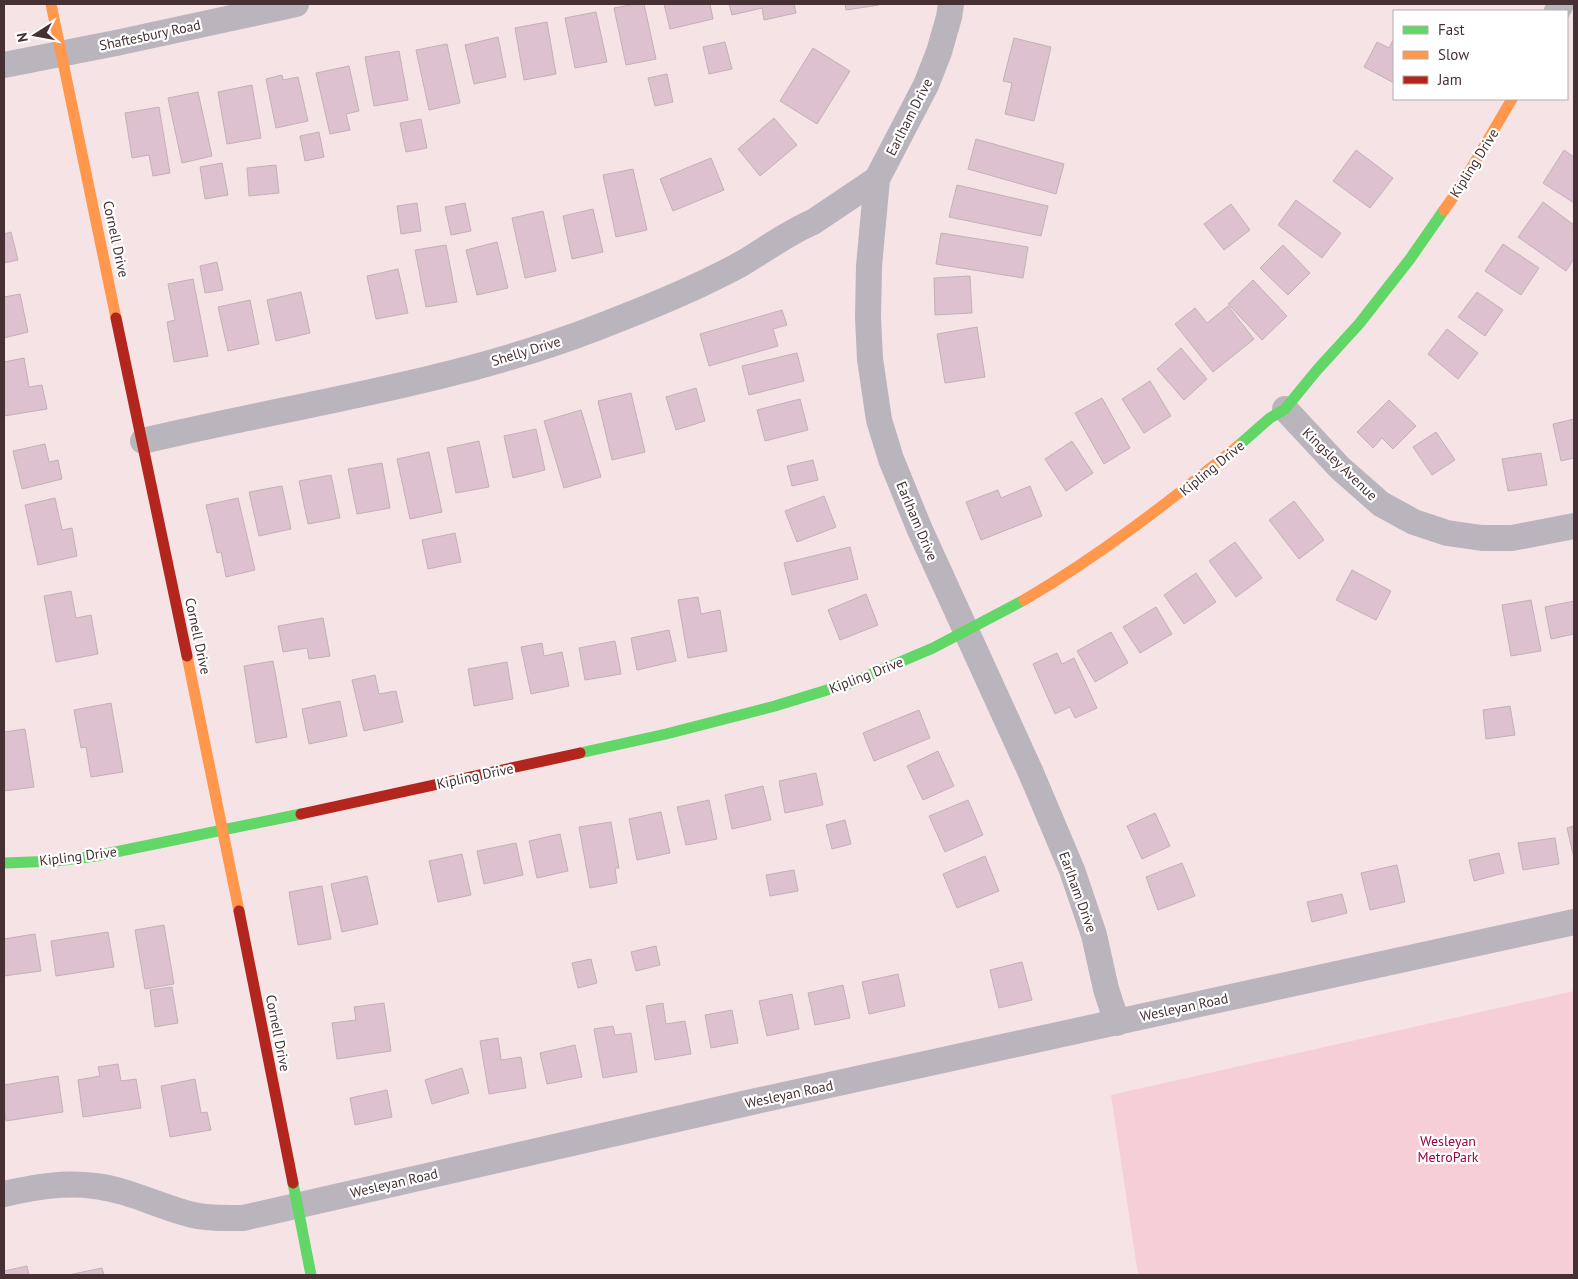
<svg xmlns="http://www.w3.org/2000/svg" width="1578" height="1279" viewBox="0 0 1578 1279" font-family="'PT Sans',sans-serif">
<style>
.green{fill:#f6cfd6}
.building{fill:#ddc1ce;stroke:#c2b1b7}
.lines{fill:none;stroke-linecap:round;stroke-linejoin:round}
.street{stroke:#bab4bc;stroke-width:26}
.fast{stroke:#63d668;stroke-width:11}
.slow{stroke:#ff974d;stroke-width:11}
.jam{stroke:#b3261e;stroke-width:11}
.labels{text-anchor:middle;stroke-width:4.5;stroke-linejoin:round;paint-order:stroke}
.street-label{font-size:14px;fill:#463034;stroke:#fff}
.park-label{font-size:14px;fill:#960842;stroke:#fff}
</style>
<rect width="100%" height="100%" fill="#f6e3e6"/>
<path class="green" d="M1574,991V1275H1138L1111,1095Z"/>
<path class="building" d="M635,4H644L656,59L626,65L614,8Z
M664,4H710L713,19L670,29Z
M729,4H794L796,13L764,20L762,8L732,15Z
M845,4H879V5L846,10Z
M596,12L607,62L575,68L565,18Z
M547,22L556,74L524,80L515,28Z
M498,37L506,77L474,84L465,45Z
M1014,38L1051,47L1034,121L1005,114L1012,83L1003,81Z
M1394,38V83L1364,67L1377,42L1389,48Z
M725,42L732,69L709,74L703,47Z
M447,44L460,103L429,110L416,50Z
M813,48L850,71L817,124L780,101Z
M399,51L408,100L374,106L365,57Z
M349,66L359,111L346,114L350,130L330,134L316,73Z
M667,74L673,102L655,106L648,78Z
M282,75L283,80L298,77L308,121L276,128L266,79Z
M252,85L261,138L227,144L218,92Z
M198,92L212,156L182,163L168,98Z
M159,107L170,173L153,176L149,155L132,158L125,113Z
M774,118L797,145L760,176L738,149Z
M421,119L427,148L406,152L400,123Z
M319,132L324,157L305,161L300,136Z
M976,139L1064,164L1056,194L968,169Z
M1356,150L1393,178L1370,208L1333,181Z
M1564,150L1574,157V203L1543,183Z
M711,158L724,190L673,211L660,179Z
M222,163L228,195L205,199L200,167Z
M276,165L279,193L249,196L247,168Z
M633,169L647,230L616,237L603,175Z
M957,185L1048,206L1041,236L949,217Z
M1296,200L1341,233L1322,258L1278,225Z
M1543,202L1574,225V259L1566,271L1518,237Z
M417,203L421,231L401,234L397,206Z
M465,203L471,231L451,235L445,207Z
M1231,204L1250,230L1224,250L1204,224Z
M593,209L603,252L572,259L563,216Z
M543,211L556,271L525,278L512,218Z
M11,232L18,260L4,263V234Z
M941,233L1028,247L1023,278L936,264Z
M497,242L508,288L477,295L466,250Z
M1503,244L1539,268L1521,295L1485,271Z
M446,245L457,302L426,307L415,250Z
M1283,245L1310,273L1288,295L1260,268Z
M217,262L223,290L205,293L200,266Z
M398,269L408,313L376,319L367,276Z
M970,276L972,313L935,315L934,278Z
M193,279L208,356L174,362L167,322L175,320L168,284Z
M1253,280L1287,316L1262,340L1228,304Z
M301,292L310,333L276,341L267,300Z
M1477,292L1503,310L1485,336L1458,317Z
M20,294L28,332L4,338V297Z
M250,300L259,344L228,351L218,307Z
M1228,306L1254,339L1213,372L1175,324L1195,308L1207,323Z
M782,310L787,325L773,329L778,346L709,366L700,334Z
M977,327L985,377L945,383L937,334Z
M1447,329L1478,353L1458,379L1428,354Z
M1181,348L1207,379L1184,400L1157,369Z
M797,353L804,381L749,395L742,366Z
M24,358L29,387L42,385L47,409L4,416V362Z
M1150,381L1171,416L1144,433L1122,399Z
M696,388L705,421L676,430L666,397Z
M631,393L645,452L612,460L598,401Z
M1102,398L1130,448L1104,464L1075,413Z
M800,399L808,430L765,441L757,410Z
M1389,400L1416,426L1393,449L1382,438L1373,448L1357,432Z
M581,410L601,477L564,488L544,421Z
M1574,419V458L1561,461L1553,424Z
M536,429L545,470L513,478L504,436Z
M1436,432L1455,460L1432,475L1413,447Z
M479,441L489,487L456,493L447,448Z
M1072,441L1093,473L1066,491L1045,459Z
M45,444L49,462L58,460L62,479L22,489L13,451Z
M429,452L442,512L410,519L397,459Z
M1541,453L1547,485L1508,491L1502,459Z
M813,460L818,480L792,486L787,466Z
M382,463L390,508L357,514L348,469Z
M331,475L340,518L308,524L299,481Z
M282,486L291,529L259,536L249,492Z
M1030,486L1042,516L981,540L966,502L998,490L1001,498Z
M824,496L836,527L797,542L785,511Z
M55,498L62,530L72,528L77,556L38,565L25,505Z
M238,498L255,570L226,577L221,552L217,553L206,505Z
M1294,501L1324,540L1299,559L1269,520Z
M455,533L461,562L428,569L422,540Z
M1235,542L1262,578L1236,597L1209,561Z
M850,547L858,579L792,595L784,563Z
M1352,570L1391,591L1376,620L1336,600Z
M1196,573L1216,602L1184,624L1164,595Z
M71,591L76,618L91,615L98,654L56,662L44,596Z
M866,594L878,625L840,640L828,610Z
M698,597L701,614L720,610L727,651L688,658L678,600Z
M1531,600L1541,651L1511,656L1502,605Z
M1574,601V634L1551,639L1545,607Z
M1156,607L1172,634L1140,653L1123,627Z
M323,618L330,656L309,659L307,648L283,652L278,626Z
M669,630L676,661L637,670L631,638Z
M1111,632L1128,663L1095,682L1077,651Z
M615,641L621,674L585,680L579,648Z
M542,643L544,656L562,652L569,686L531,694L521,647Z
M1057,653L1062,664L1074,658L1097,708L1075,718L1070,707L1055,714L1033,664Z
M273,661L287,737L256,743L244,666Z
M507,662L513,699L474,706L468,669Z
M375,675L379,694L396,691L403,722L364,731L352,680Z
M340,701L347,736L309,744L302,709Z
M111,703L123,772L91,777L86,747L81,748L74,710Z
M1510,706L1515,735L1486,739L1483,710Z
M919,710L930,738L874,761L863,733Z
M25,729L34,787L4,791V732Z
M938,751L954,786L923,800L907,766Z
M816,773L823,805L785,813L779,781Z
M763,786L771,820L732,829L725,795Z
M709,800L717,839L686,845L677,807Z
M968,800L983,835L945,852L929,816Z
M661,812L670,853L637,860L629,819Z
M1155,813L1170,846L1142,859L1127,826Z
M845,820L851,844L832,849L826,825Z
M611,822L619,868H615L617,883L590,888L579,827Z
M1574,826V858L1567,828Z
M560,834L568,871L537,878L529,841Z
M1555,838L1559,864L1523,870L1518,843Z
M516,843L523,875L484,884L477,851Z
M1499,853L1504,873L1474,881L1469,860Z
M462,854L471,895L438,902L429,861Z
M985,856L999,891L957,908L943,874Z
M1182,863L1195,896L1158,910L1146,877Z
M1397,865L1405,902L1370,910L1361,873Z
M794,870L798,891L770,896L766,875Z
M367,876L378,924L342,932L331,884Z
M322,886L331,939L298,945L289,892Z
M1342,894L1347,913L1312,922L1307,902Z
M164,925L174,984L145,989L135,930Z
M108,932L114,967L56,976L51,941Z
M35,934L41,971L4,976V939Z
M656,946L660,965L636,971L631,952Z
M591,959L597,983L578,988L572,963Z
M1022,962L1032,1000L999,1008L990,970Z
M898,974L905,1006L869,1014L862,982Z
M843,985L850,1018L815,1025L808,993Z
M172,987L178,1023L155,1027L150,990Z
M792,994L799,1029L767,1036L759,1001Z
M384,1003L391,1051L337,1059L332,1023L356,1020L354,1007Z
M663,1003L666,1024L685,1021L691,1054L655,1060L646,1006Z
M732,1010L738,1043L711,1048L705,1015Z
M613,1026L615,1035L631,1033L637,1072L603,1078L594,1029Z
M498,1038L501,1060L521,1057L526,1088L489,1094L480,1041Z
M575,1045L582,1077L547,1084L540,1053Z
M118,1064L121,1081L136,1079L141,1108L83,1117L78,1080L100,1076L98,1067Z
M462,1068L469,1093L432,1104L425,1080Z
M58,1076L63,1112L6,1121L4,1106V1085Z
M195,1079L201,1113L207,1112L211,1130L170,1137L161,1086Z
M387,1090L392,1117L355,1125L350,1098Z
M27,1266L29,1275H4V1271Z
M102,1268L104,1275H68Z"/>
<g class="lines">
<path class="street" d="M951,4L949,17L939,52L926,85L877,179L869,266L868,318L870,359L879,420L891,459L920,530L1031,773L1072,870L1094,935L1106,989L1117,1023
M1557,11L1561,4
M4,65L116,43L296,4
M1285,409L1340,468L1381,504L1414,522L1447,533L1482,538H1512L1574,526
M143,441C294,405 451,384 596,328C645,309 695,289 741,264C765,250 787,233 813,222L877,179
M4,1194C34,1187 64,1182 95,1186C129,1190 160,1207 193,1215C210,1219 226,1218 243,1218L756,1101L1574,922"/>
<path class="fast" d="M1238,446L1270,418L1285,409L1317,370L1359,324L1410,259L1444,210
M580,753L666,734L775,706L853,682L933,648L1024,600
M4,863L56,861L96,856L301,814
M293,1183L311,1275"/>
<path class="slow" d="M51,4L116,318
M1444,210L1459,189L1512,99
M1024,600C1101,555 1170,501 1238,446
M187,656L239,911"/>
<path class="jam" d="M116,318L187,656
M301,814L580,753
M239,911L293,1183"/>
</g>
<g class="labels">
<g class="street-label">
<text transform="translate(150 35) rotate(-12)" y="5">Shaftesbury Road</text>
<text transform="translate(909 117) rotate(-63)" y="5">Earlham Drive</text>
<text transform="translate(1474 163) rotate(-58)" y="5">Kipling Drive</text>
<text transform="translate(116 239) rotate(78)" y="5">Cornell Drive</text>
<text transform="translate(526 351) rotate(-17)" y="5">Shelly Drive</text>
<text transform="translate(1340 464) rotate(44)" y="5">Kingsley Avenue</text>
<text transform="translate(1212 468) rotate(-39)" y="5">Kipling Drive</text>
<text transform="translate(917 521) rotate(67)" y="5">Earlham Drive</text>
<text transform="translate(198 636) rotate(78)" y="5">Cornell Drive</text>
<text transform="translate(866 675) rotate(-21)" y="5">Kipling Drive</text>
<text transform="translate(475 776) rotate(-12)" y="5">Kipling Drive</text>
<text transform="translate(78 856) rotate(-7)" y="5">Kipling Drive</text>
<text transform="translate(1078 892) rotate(70)" y="5">Earlham Drive</text>
<text transform="translate(1184 1007) rotate(-12)" y="5">Wesleyan Road</text>
<text transform="translate(278 1033) rotate(79)" y="5">Cornell Drive</text>
<text transform="translate(789 1094) rotate(-12)" y="5">Wesleyan Road</text>
<text transform="translate(394 1183) rotate(-13)" y="5">Wesleyan Road</text>
</g>
<g class="park-label">
<text x="1448" y="1146">Wesleyan<tspan x="1448" dy="16">MetroPark</tspan></text>
</g>
</g>
<rect width="1578" height="1279" fill="none" stroke="#463034" stroke-width="10"/>
<rect x="1393" y="10" width="175" height="90" fill="#ffffff" stroke="#b5acae"/>
<rect x="1403" y="26" width="25" height="8" fill="#63d668" stroke="#b5acae"/>
<text x="1438" y="35" font-size="15" fill="#463034">Fast</text>
<rect x="1403" y="51" width="25" height="8" fill="#ff974d" stroke="#b5acae"/>
<text x="1438" y="60" font-size="15" fill="#463034">Slow</text>
<rect x="1403" y="76" width="25" height="8" fill="#b3261e" stroke="#b5acae"/>
<text x="1438" y="85" font-size="15" fill="#463034">Jam</text>
<g transform="translate(35 35) rotate(259)" stroke="#ffffff" stroke-width="4" paint-order="stroke">
<path d="M0-4L9 19L0 12L-9 19Z" fill="#463034"/>
<text y="-8" font-size="14" font-weight="bold" text-anchor="middle" fill="#463034">N</text>
</g>
</svg>
